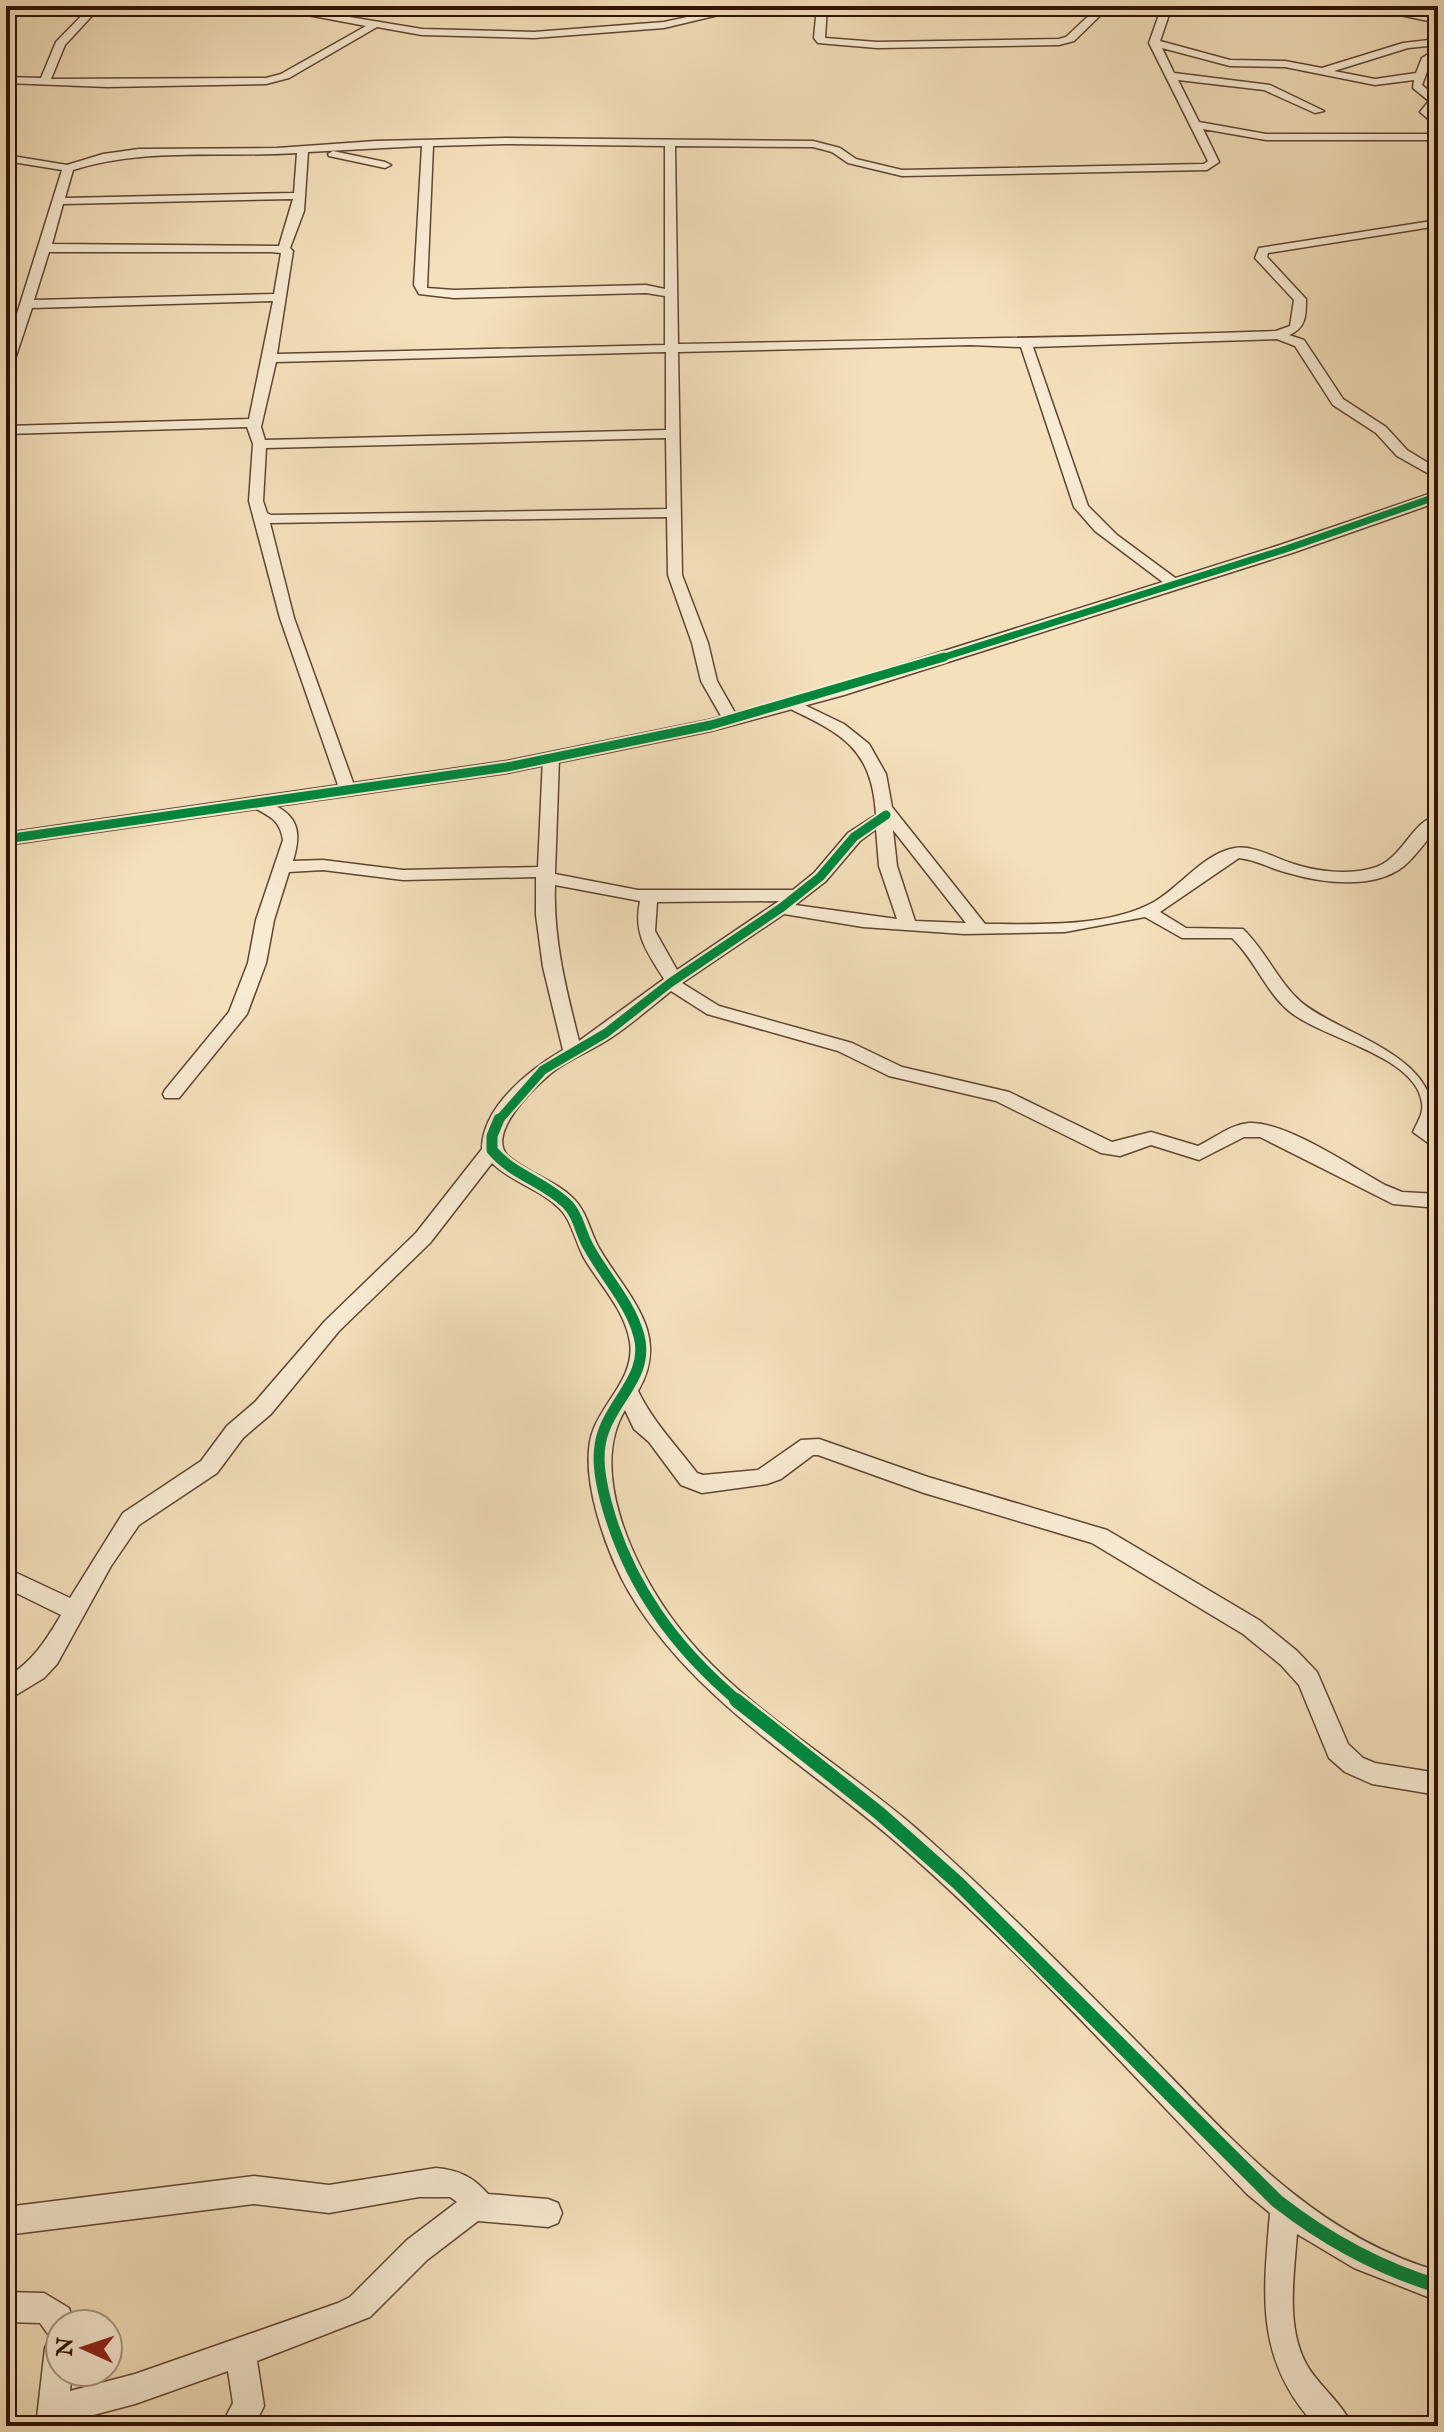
<svg xmlns="http://www.w3.org/2000/svg" width="1444" height="2432" viewBox="0 0 1444 2432" font-family="'IM FELL English',serif">
<style>
.lines{fill:none;stroke-linecap:round;stroke-linejoin:round}
.minor-casing{stroke:#604532;stroke-width:3}
.tertiary-casing{stroke:#604532;stroke-width:3}
.minor{fill:#f8ebd3;fill-rule:evenodd}
.tertiary{fill:#f8ebd3;fill-rule:evenodd}
.cycleway-far3-casing{stroke:#f8ebd3;stroke-width:10}
.cycleway-far2-casing{stroke:#f8ebd3;stroke-width:13}
.cycleway-far1-casing{stroke:#f8ebd3;stroke-width:16}
.cycleway-casing{stroke:#f8ebd3;stroke-width:19}
.cycleway-far3{stroke:#00873e;stroke-width:7}
.cycleway-far2{stroke:#00873e;stroke-width:9}
.cycleway-far1{stroke:#00873e;stroke-width:11}
.cycleway{stroke:#00873e;stroke-width:14}
</style>
<rect width="100%" height="100%" fill="#f4e0bb"/>
<filter id="stains"><feTurbulence type="fractalNoise" baseFrequency=".0025" numOctaves="4"/><feColorMatrix values="0 0 0 0 .2 0 0 0 0 .09 0 0 0 0 .02 0 0 0 .5 -.17"/></filter>
<radialGradient id="worn" r=".72"><stop offset=".6" stop-color="#630" stop-opacity="0"/><stop offset="1" stop-color="#630" stop-opacity=".3"/></radialGradient>
<g class="lines">
<defs>
<path id="minor" d="M91,6H101L65,45L51,79L266,78L281,74L366,26L260,6H283L422,29L534,32L664,22L738,6H756L664,28L534,38L422,35L377,27L289,78L266,84L107,87L6,83V77L41,78L56,42Z
M817,6H827L825,38L877,42L1059,39L1066,37L1099,6H1110L1074,41L1059,45L877,48L818,43L814,38Z
M1162,6H1172L1160,41L1230,60L1285,61L1322,68L1403,43L1438,39V45L1408,48L1334,71L1375,79L1416,73L1422,58L1438,48V56L1431,61L1422,85L1438,98V104L1431,112L1438,118V127L1420,112L1429,101L1413,88L1414,80L1375,85L1285,67L1230,66L1162,48L1174,73L1270,85L1324,111L1315,113L1264,90L1178,80L1199,122L1266,134H1438V140H1266L1203,129L1219,162L1207,170L902,176L848,163L832,152L813,147L675,146L678,344C878,340 1077,338 1276,331L1290,326L1294,300L1255,258L1259,248L1438,220V226L1268,253L1267,257L1306,299C1306,316 1306,328 1289,335L1304,340L1343,399L1386,427L1407,450L1438,469V479L1397,456L1376,433L1333,405L1295,346L1277,339L1033,347L1088,506L1117,535L1178,580V586H1168L1095,531L1074,507L1021,347L971,345L678,352L682,575L708,643L717,681L739,720L737,723H725L701,681L692,643L668,575L667,517L270,523L294,618L355,788L347,793L339,788L280,618L249,501L253,444L247,427L6,434V426L249,419L273,301L32,308L12,368L6,372V349L62,170L6,161V155L67,165L103,154L139,149L277,148L376,141L505,138L813,141L840,148L856,159L902,170L1204,164L1208,161L1149,43ZM505,144L665,146V289L646,285L454,290L427,288L433,146ZM422,146L414,285L419,294L454,298L646,293L665,296V345L277,354L293,251L290,248L304,211L308,152ZM297,153L294,193L65,198L73,170C146,147 222,158 297,153ZM293,199L279,246L52,244L63,204ZM271,252L281,253L274,294L34,300L49,252ZM666,352V430L265,440L261,427L276,362ZM666,438L667,509L271,515L267,513L263,501L266,448Z
M1357,6H1378L1438,17V23Z
M333,151L385,162L391,165L385,168L329,156L328,154Z
M790,698L844,724L869,744L886,774L892,807L985,924C1038,924 1106,928 1154,902C1180,887 1204,853 1235,848C1255,845 1276,859 1294,864C1317,872 1350,875 1373,868C1403,860 1410,822 1438,815V828C1426,840 1417,855 1404,866C1374,890 1322,883 1288,873C1271,869 1257,860 1239,858L1160,912L1186,928L1243,929C1266,951 1278,982 1301,1002C1341,1036 1444,1054 1433,1130L1438,1133V1150L1413,1132C1417,1123 1424,1113 1422,1103C1416,1055 1322,1039 1289,1011C1266,992 1255,960 1232,938H1182L1145,917L1065,932L964,934L863,927L784,914L682,983L719,1006L852,1043L902,1067L1009,1092L1112,1142L1151,1132L1198,1146C1215,1138 1229,1125 1249,1123C1285,1121 1352,1167 1385,1185L1402,1192L1438,1194V1208L1393,1204L1260,1137H1244L1199,1160L1151,1145L1120,1156L1101,1153L996,1101L889,1076L838,1051L707,1014L671,991C651,1007 633,1023 612,1037C592,1051 567,1059 549,1075C531,1090 488,1133 507,1155C527,1173 555,1180 574,1199C587,1212 590,1232 599,1248C627,1296 672,1333 638,1391C653,1422 676,1445 697,1473L703,1475L758,1470L801,1440L819,1439L928,1477L1107,1530L1259,1620L1297,1651L1317,1672L1348,1744L1363,1758L1375,1763L1438,1773V1795L1372,1784L1345,1772L1329,1758L1299,1685L1281,1665L1243,1634L1092,1543L924,1493L818,1455H813L781,1479L767,1484L702,1493L681,1485L649,1442L634,1429L625,1410C589,1470 632,1561 668,1613C733,1706 843,1762 926,1837C1000,1903 1070,1974 1140,2045C1229,2136 1311,2234 1438,2271V2301L1354,2268L1297,2234C1294,2276 1285,2329 1308,2367C1321,2388 1343,2404 1352,2426H1316C1255,2360 1263,2297 1270,2213L1247,2194C1134,2077 1025,1955 903,1848C810,1766 694,1702 629,1592C607,1554 576,1471 594,1428C606,1399 635,1376 630,1342C625,1310 600,1285 584,1258C576,1243 572,1221 560,1209C541,1189 512,1183 492,1163L430,1243L339,1331L271,1414L243,1438L217,1473L139,1525L111,1566L57,1664L44,1678L6,1701V1678C33,1661 45,1642 61,1615L6,1588V1568L70,1598L123,1513L201,1461L227,1426L255,1402L325,1321L416,1233L482,1149C482,1107 529,1070 563,1050L543,967L536,915V877L403,880L323,870L289,872L274,920L266,963L247,1014L179,1098H165L163,1094L165,1090L229,1012L248,963L256,920L283,840C280,819 269,816 251,806V800C261,798 267,802 276,806C301,819 300,837 293,861L323,860L403,870L538,867L543,758L551,753L559,758L555,874L638,890H793L814,873L848,833L876,815C872,747 841,733 784,706L782,703ZM876,829L879,866L897,919L795,905L826,881L860,841ZM893,830L966,923L915,921L897,866ZM555,885L640,901C633,934 647,952 664,979L579,1041C566,989 553,939 555,885ZM779,901L677,970L655,931L657,902Z
M436,2168C459,2170 473,2177 488,2194L548,2199L558,2203L562,2213L558,2223L548,2227L478,2221L427,2260L370,2317L257,2361L264,2406L254,2426H221L233,2403L228,2371L135,2404L67,2422L66,2426H36L45,2348L50,2337L40,2323L6,2322V2292L44,2293L69,2308L74,2324H60V2372H72L70,2391L135,2374L338,2303L350,2297L407,2240L457,2202L450,2197H419L329,2213L254,2204L6,2235V2207L254,2176L329,2185Z"/>
<path id="tertiary" d="M1412,6H1424L1423,17H1415Z
M1438,491V502L1292,553L844,695L711,731L507,773L6,845V833L507,761L709,720L830,687L1280,545Z"/>
</defs>
<use href="#minor" class="minor-casing"/>
<use href="#tertiary" class="tertiary-casing"/>
<use href="#minor" class="minor"/>
<use href="#tertiary" class="tertiary"/>
<defs>
<path id="cycleway-far3" d="M938,659L1286,549L1438,496"/>
<path id="cycleway-far2" d="M6,839L507,767L711,725L944,657
M498,1121L543,1070L606,1033L670,983L781,908L820,877L854,837L886,815"/>
<path id="cycleway-far1" d="M499,1119L492,1136V1150C513,1175 543,1181 566,1203C578,1214 580,1232 588,1246C604,1276 630,1302 639,1336C649,1374 616,1397 604,1430C595,1453 600,1479 606,1502C628,1584 674,1647 739,1702"/>
<path id="cycleway" d="M736,1700L879,1813L958,1883L1277,2201C1327,2240 1378,2268 1438,2286"/>
</defs>
<use href="#cycleway-far3" class="cycleway-far3-casing"/>
<use href="#cycleway-far2" class="cycleway-far2-casing"/>
<use href="#cycleway-far1" class="cycleway-far1-casing"/>
<use href="#cycleway" class="cycleway-casing"/>
<use href="#cycleway-far3" class="cycleway-far3"/>
<use href="#cycleway-far2" class="cycleway-far2"/>
<use href="#cycleway-far1" class="cycleway-far1"/>
<use href="#cycleway" class="cycleway"/>
</g>
<rect width="1444" height="2432" fill="none" stroke="#f4e0bb" stroke-width="32"/>
<rect x="8" y="8" width="1428" height="2416" fill="none" stroke="#2f1105" stroke-width="4"/>
<rect x="16" y="16" width="1412" height="2400" fill="none" stroke="#2f1105" stroke-width="2"/>
<g transform="translate(84 2348) rotate(273)"><circle r="38" fill="#f8ebd3" stroke="#a89481" stroke-width="2"/>
<path d="M0-6L14 30L0 20L-14 30Z" fill="#8f2418"/>
<text y="-12" font-size="22" font-weight="bold" text-anchor="middle" fill="#2f1105">N</text>
</g>
<rect width="100%" height="100%" filter="url(#stains)"/>
<rect width="100%" height="100%" fill="url(#worn)"/>
</svg>
